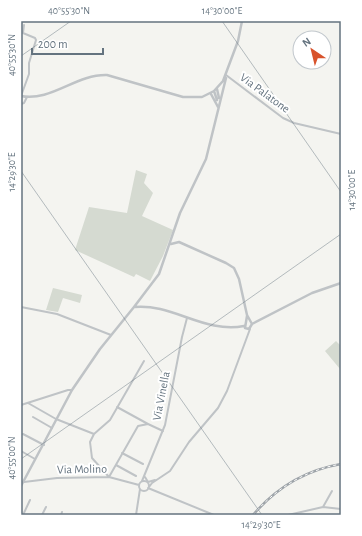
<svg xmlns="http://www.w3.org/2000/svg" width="362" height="536" viewBox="0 0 362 536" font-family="'Alegreya Sans',sans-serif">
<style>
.green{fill:#d5dad1}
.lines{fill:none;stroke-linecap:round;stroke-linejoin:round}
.minor{stroke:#bfc3c6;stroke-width:2}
.tertiary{stroke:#bfc3c6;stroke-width:2.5}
.rail-casing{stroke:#9ea4a9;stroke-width:2.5}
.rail{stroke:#fff;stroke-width:1;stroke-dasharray:3;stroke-linecap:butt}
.ticks{fill:none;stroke:#64737f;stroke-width:1;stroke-opacity:0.45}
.labels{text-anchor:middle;stroke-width:4;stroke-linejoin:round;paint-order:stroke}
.street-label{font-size:12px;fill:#64737f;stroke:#fff}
.neatline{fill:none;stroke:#64737f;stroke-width:1.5}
.ticks-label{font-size:10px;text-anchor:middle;fill:#64737f}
</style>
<rect width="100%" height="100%" fill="#f4f4f0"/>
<path class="green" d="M136,170L147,174L144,183L153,193L142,216L173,230L163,256L150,281L136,274L134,277L75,250L89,207L127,213Z
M53,288L82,295L80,303L63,298L58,312L46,310Z
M336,341L341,346L340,369L325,351Z"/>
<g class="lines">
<path class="minor" d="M226,75L283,118L294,123L341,134
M21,96L29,74V63L36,40L35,38L23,33L24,25
M21,104L24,103L27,97
M21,307L57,314L111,335
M28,403L56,419L94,434
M21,405L68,390H72
M117,407L148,424
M33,417L52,428
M23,434L44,445
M21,451L35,459
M122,453L143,464
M116,465L136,476
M109,477L92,458L90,442L94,434L110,420L144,361
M109,477L138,426L148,424L163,431
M145,477L148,482L155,480
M142,481L165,425L182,337L187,318
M139 486a5 5 0 1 1 10 0a5 5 0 1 1-10 0Z
M24,482L57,478L109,477L139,485
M149,487L152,483L170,471L189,442L218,408L227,391L250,329
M148,488L214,515
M323,507L332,491
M23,515L30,500
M42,515L46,507
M61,515L62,512
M136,515L140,489
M288,515L323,507L341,509"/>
<path class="tertiary" d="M217,89L219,98
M214,91L217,100
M211,94L218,107
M21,96C51,102 76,74 107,75L183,97H202L214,91L223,81L238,41L242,21
M171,244L179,242L226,263L234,268L239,279L247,315L252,324
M134,307L159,274L180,213L206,159L226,78
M247,316L245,328L249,329L252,324
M252,324L312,293L341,283
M21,486L72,390L100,349L134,307C172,303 205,334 244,326"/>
<defs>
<path id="rail" d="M253,515C276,488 306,470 341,464"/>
</defs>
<use href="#rail" class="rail-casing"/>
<use href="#rail" class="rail"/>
</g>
<path class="ticks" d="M222,21L341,192M21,56L71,21M21,171L262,515M21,459L341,234"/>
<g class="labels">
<g class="street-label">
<text transform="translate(265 93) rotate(36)" y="4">Via Palatone</text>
<text transform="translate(161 396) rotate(-79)" y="4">Via Vinella</text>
<text transform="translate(82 469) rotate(-1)" y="4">Via Molino</text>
</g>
</g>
<rect width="362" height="536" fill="none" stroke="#ffffff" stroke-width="44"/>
<g transform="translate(312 50) rotate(325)"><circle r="19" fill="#ffffff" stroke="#c1c7cc"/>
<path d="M0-3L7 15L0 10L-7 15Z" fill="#d8532c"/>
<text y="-6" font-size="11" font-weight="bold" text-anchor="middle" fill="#64737f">N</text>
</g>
<path d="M32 48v6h71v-6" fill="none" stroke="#64737f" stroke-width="2"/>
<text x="38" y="48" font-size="12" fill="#64737f" stroke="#ffffff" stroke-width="3" paint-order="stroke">200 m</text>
<rect x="22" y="22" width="318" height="492" class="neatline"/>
<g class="ticks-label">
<text x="69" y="14">40°55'30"N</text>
<text x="222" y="14">14°30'00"E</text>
<text transform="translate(11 55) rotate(-90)" y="4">40°55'30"N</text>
<text transform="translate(11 172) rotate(-90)" y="4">14°29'30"E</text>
<text transform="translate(351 190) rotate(-90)" y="4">14°30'00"E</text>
<text transform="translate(11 458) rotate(-90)" y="4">40°55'00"N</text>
<text x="261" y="528">14°29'30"E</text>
</g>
</svg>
